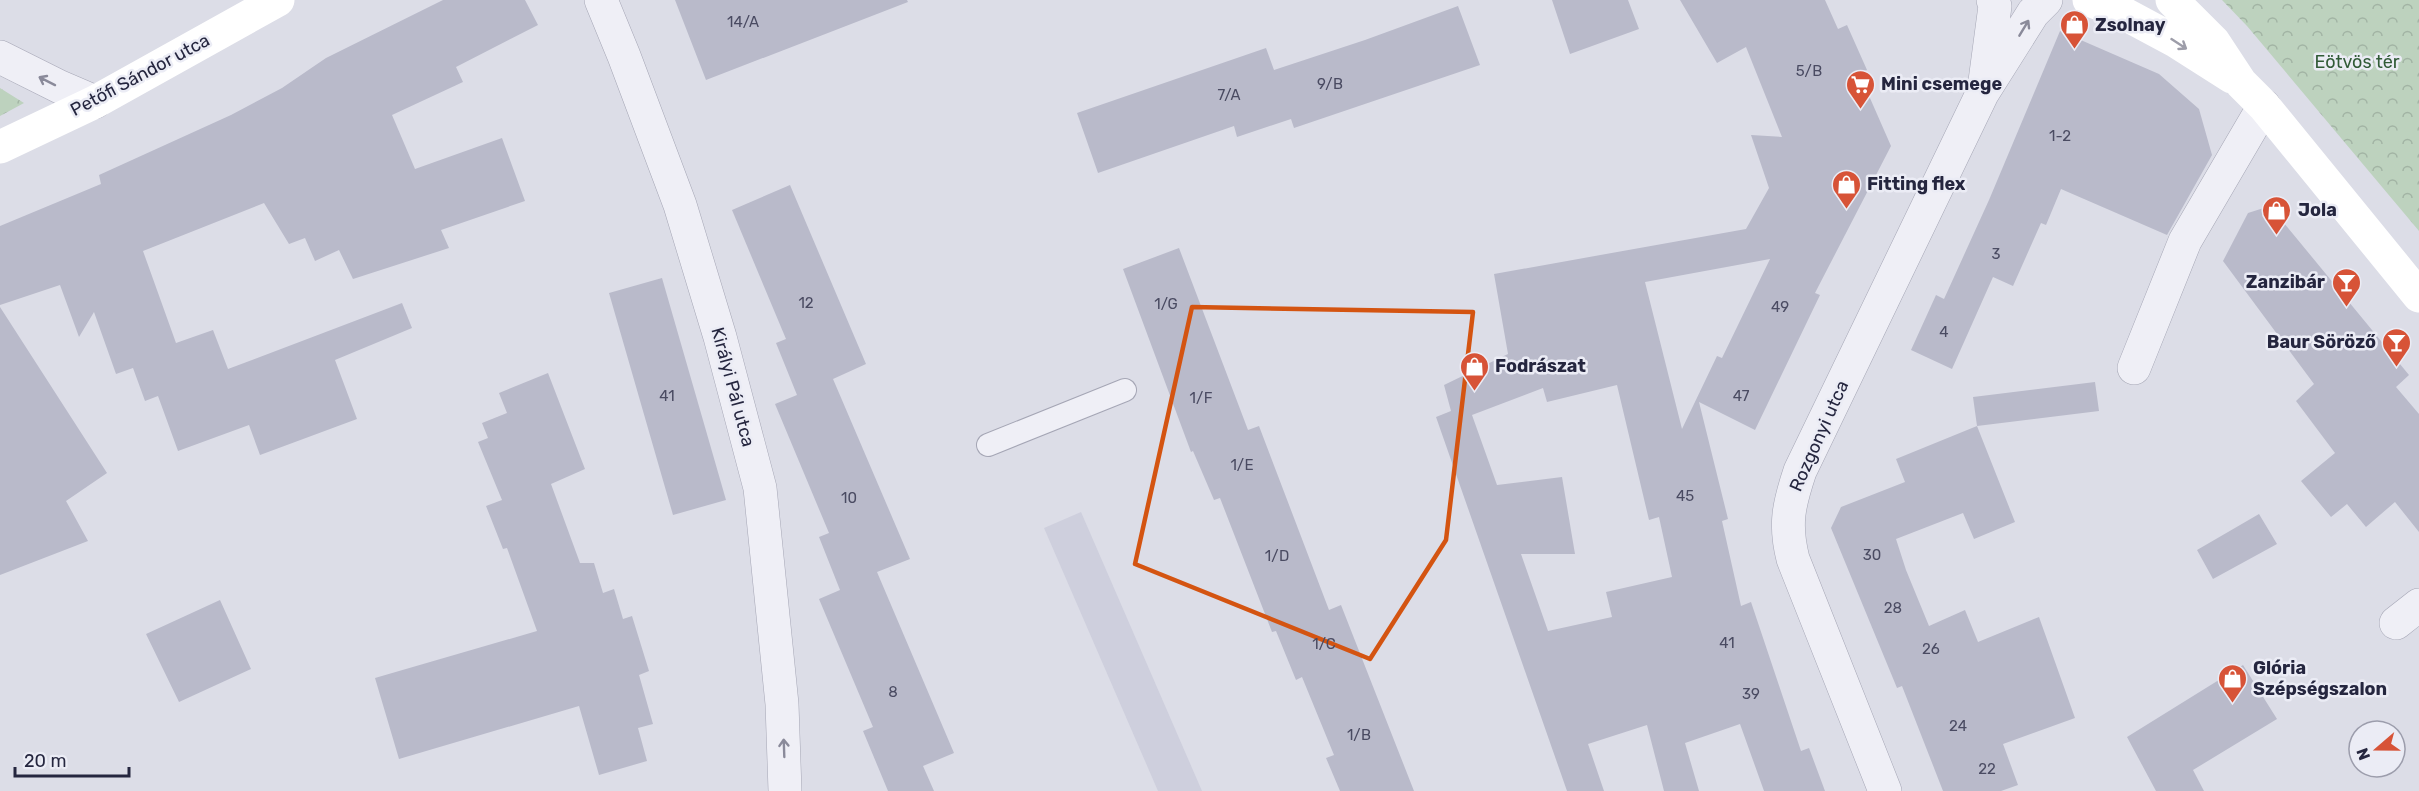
<svg xmlns="http://www.w3.org/2000/svg" width="2419" height="791" viewBox="0 0 2419 791" font-family="Rubik,sans-serif">
<style>
.built{fill:#cecfdd}
.forest{fill:url(#forest-crowns)}
.building{fill:#b9baca;fill-rule:evenodd}
.lines{fill:none;stroke-linecap:round;stroke-linejoin:round}
.lane-casing{stroke:#a5a6b5;stroke-width:24}
.street-casing{stroke:#a5a6b5;stroke-width:34}
.lane{stroke:#efeff6;stroke-width:22}
.street{stroke:#efeff6;stroke-width:33}
.secondary{stroke:#fff;stroke-width:33}
.oneway{stroke:#8a8a9a}
.oneway2{stroke:#9d9da9}
.marked{fill:none;stroke:#d45411;stroke-width:4.5;stroke-linejoin:round}
.labels{text-anchor:middle;stroke-width:5;stroke-linejoin:round;paint-order:stroke}
.number-label{font-size:15px;fill:#4a4b62}
.poi-label{font-size:18px;font-weight:bold;fill:#25263f;stroke:#ebecf5;text-anchor:start}
.park-label{font-size:18px;fill:#315b37;stroke:#ebecf5}
.street-label{font-size:18px;fill:#25263f;stroke:#ebecf5}
</style>
<defs>
<pattern id="forest-crowns" width="20" height="18" patternUnits="userSpaceOnUse" patternTransform="scale(1.5)"><rect width="20" height="18" fill="#bdd2be"/><path d="M2 6a3 3 0 1 1 6 0M12 15a3 3 0 1 1 6 0" fill="none" stroke="#a2b4a4"/></pattern>
</defs>
<rect width="100%" height="100%" fill="#dcdde7"/>
<path class="built" d="M1081,512L1202,791H1158L1044,528Z"/>
<path class="forest" d="M2222,0H2419V231L2247,26Z
M0,88L24,103L0,116Z"/>
<path class="building" d="M443,0H525L538,25L456,67L463,82L392,115L415,169L502,138L525,201L441,230L449,248L353,279L339,250L315,261L305,238L289,244L264,203L143,251L176,343L213,330L228,369L402,303L412,328L335,360L357,419L260,455L249,425L178,451L158,396L145,401L133,368L116,374L94,312L79,337L60,285L0,305V226L101,184L99,175L231,115L282,88L326,58Z
M675,0H907L908,2L706,80Z
M1552,0H1628L1639,29L1570,54Z
M1680,0H1825L1838,29L1847,25L1867,70L1859,73L1891,146L1815,293L1820,295L1755,430L1699,402L1728,519L1722,521L1741,606L1751,602L1801,751L1809,748L1825,791H1764L1740,724L1685,743L1699,791H1664L1647,725L1588,744L1604,791H1567L1436,417L1451,411L1444,385L1508,354L1494,274L1746,229L1769,188L1751,135L1782,137L1746,47L1717,63ZM1770,259L1722,358L1717,356L1682,429L1645,282ZM1617,385L1649,520L1659,517L1672,577L1606,592L1612,617L1548,631L1521,554H1575L1562,477L1497,485L1472,415L1543,388L1547,402Z
M1458,6L1480,65L1294,128L1291,119L1237,137L1234,126L1098,173L1077,113L1266,48L1274,70L1365,40Z
M2060,31L2159,74L2199,109L2212,155L2167,235L2061,189L2046,225L2041,223L2013,286L1993,277L1952,369L1911,350L1936,295L1944,299L1989,200Z
M790,185L866,364L833,379L910,559L877,572L954,753L923,766L934,791H888L863,731L873,727L819,599L840,590L819,537L829,533L775,404L797,395L776,343L786,339L732,210Z
M2270,206L2409,375L2396,387L2419,414V532L2395,502L2366,527L2347,504L2331,517L2301,481L2335,453L2296,401L2314,384L2223,261L2248,213Z
M1179,248L1248,430L1259,426L1329,610L1341,605L1414,791H1340L1326,758L1334,755L1302,677L1296,680L1276,631L1272,632L1220,498L1214,500L1193,451L1191,452L1123,269Z
M662,278L726,500L673,515L609,293Z
M0,307L107,473L66,501L88,541L0,575Z
M548,373L585,469L551,484L580,563H594L603,593L614,589L623,619L632,616L649,671L639,675L653,724L638,728L647,761L599,775L579,706L399,759L375,678L537,631L507,548L503,549L486,506L502,500L478,442L488,438L482,423L507,413L499,393Z
M2095,382L2099,411L1977,426L1973,397Z
M1977,426L2015,522L1974,539L1963,513L1896,539L1906,570L1929,626L1965,610L1978,642L2039,617L2075,718L2003,744L2018,785L2001,791H1943L1902,686L1897,688L1831,528L1841,507L1905,482L1896,459Z
M2259,514L2277,544L2213,579L2197,550Z
M220,600L251,669L179,702L146,634Z
M2243,665L2277,719L2193,770L2204,791H2156L2127,737Z"/>
<g class="lines">
<defs>
<path id="lane" d="M988,445L1125,390"/>
<path id="street" d="M601,0L624,56L680,205L720,337L760,488L782,704L785,791
M0,57L60,87L95,102
M1985,81L1995,6L1993,0
M2134,368L2185,241L2264,106
M2396,623L2419,605
M1885,791L1793,559C1784,524 1789,504 1800,471L1982,94L2033,13L2046,0"/>
</defs>
<use href="#lane" class="lane-casing"/>
<use href="#street" class="street-casing"/>
<use href="#lane" class="lane"/>
<use href="#street" class="street"/>
<path class="secondary" d="M2089,0L2121,12L2177,42L2232,77
M2172,0L2214,42L2241,83L2264,106L2419,296
M0,147L95,102L278,0"/>
</g>
<defs><path id="oneway-shaft" d="M-6 0H5M1.5-3L5.5 0L1.5 3" fill="none" stroke-width="1.6" stroke-linecap="round" stroke-linejoin="round" transform="scale(1.5)"/></defs>
<g class="oneway">
<use href="#oneway-shaft" transform="translate(2024 28) rotate(-59)"/>
<use href="#oneway-shaft" transform="translate(47 81) rotate(-153)"/>
<use href="#oneway-shaft" transform="translate(784 748) rotate(-92)"/>
</g>
<use class="oneway2" href="#oneway-shaft" transform="translate(2179 44) rotate(33)"/>
<path class="marked" d="M1192,307L1473,312L1446,540L1370,659L1135,564Z"/>
<defs>
<symbol id="shop-pin" viewBox="-11 -11 22 30"><path d="M0 17L-7.5 6A9.5 9.5 0 1 1 7.5 6Z" fill="#d75337" stroke="#ebecf5"/><path d="M-5-2.5h2.3a2.7 3.5 0 0 1 5.4 0H5L5.5 6h-11ZM-1.5-2.5h3a1.5 2.3 0 0 0-3 0Z" fill="#fff"/></symbol>
<symbol id="supermarket-pin" viewBox="-11 -11 22 30"><path d="M0 17L-7.5 6A9.5 9.5 0 1 1 7.5 6Z" fill="#d75337" stroke="#ebecf5"/><path d="M-6-5.5h2.5l.6 2H6L4.5 2H-2.5L-4.4-4H-6ZM-1.5 3.2a1.3 1.3 0 1 0 .1 0ZM3 3.2a1.3 1.3 0 1 0 .1 0Z" fill="#fff"/></symbol>
<symbol id="bar-pin" viewBox="-11 -11 22 30"><path d="M0 17L-7.5 6A9.5 9.5 0 1 1 7.5 6Z" fill="#d75337" stroke="#ebecf5"/><path d="M-6-5H6L.8 .8V4.5H3.5V6h-7V4.5H-.8V.8Z" fill="#fff"/></symbol>
</defs>
<g fill-rule="evenodd">
<use href="#shop-pin" x="2058" y="8" width="33" height="45"/>
<use href="#supermarket-pin" x="1844" y="68" width="33" height="45"/>
<use href="#shop-pin" x="1830" y="168" width="33" height="45"/>
<use href="#shop-pin" x="2260" y="194" width="33" height="45"/>
<use href="#bar-pin" x="2330" y="266" width="33" height="45"/>
<use href="#bar-pin" x="2380" y="326" width="33" height="45"/>
<use href="#shop-pin" x="1458" y="350" width="33" height="45"/>
<use href="#shop-pin" x="2216" y="662" width="33" height="45"/>
</g>
<g class="labels">
<g class="number-label">
<text x="743" y="27">14/A</text>
<text x="1809" y="76">5/B</text>
<text x="1330" y="89">9/B</text>
<text x="1229" y="100">7/A</text>
<text x="2060" y="141">1-2</text>
<text x="1996" y="259">3</text>
<text x="806" y="308">12</text>
<text x="1166" y="309">1/G</text>
<text x="1780" y="312">49</text>
<text x="1944" y="337">4</text>
<text x="667" y="401">41</text>
<text x="1741" y="401">47</text>
<text x="1201" y="403">1/F</text>
<text x="1242" y="470">1/E</text>
<text x="1685" y="501">45</text>
<text x="849" y="503">10</text>
<text x="1872" y="560">30</text>
<text x="1277" y="561">1/D</text>
<text x="1893" y="613">28</text>
<text x="1727" y="648">41</text>
<text x="1324" y="649">1/C</text>
<text x="1931" y="654">26</text>
<text x="893" y="697">8</text>
<text x="1751" y="699">39</text>
<text x="1958" y="731">24</text>
<text x="1359" y="740">1/B</text>
<text x="1987" y="774">22</text>
</g>
<g class="poi-label">
<text x="2095" y="31">Zsolnay</text>
<text x="1881" y="90">Mini csemege</text>
<text x="1867" y="190">Fitting flex</text>
<text x="2298" y="216">Jola</text>
<text x="2325" y="288" text-anchor="end">Zanzibár</text>
<text x="2376" y="348" text-anchor="end">Baur Söröző</text>
<text x="1495" y="372">Fodrászat</text>
<text x="2253" y="674">Glória<tspan x="2253" dy="21">Szépségszalon</tspan></text>
</g>
<g class="park-label">
<text x="2357" y="68">Eötvös tér</text>
</g>
<g class="street-label">
<text transform="translate(140 75) rotate(-28)" y="6">Petőfi Sándor utca</text>
<text transform="translate(733 387) rotate(75)" y="6">Királyi Pál utca</text>
<text transform="translate(1819 436) rotate(-66)" y="6">Rozgonyi utca</text>
</g>
</g>
<g transform="translate(2377 749) rotate(250)"><circle r="28" fill="#ebecf5" stroke="#9c9dac" stroke-width="1.5"/>
<path d="M0-4.5L10 22L0 15L-10 22Z" fill="#d75337"/>
<text y="-9" font-size="16" font-weight="bold" text-anchor="middle" fill="#25263f">N</text>
</g>
<path d="M15 767v9h114v-9" fill="none" stroke="#25263f" stroke-width="3"/>
<text x="24" y="767" font-size="18" fill="#25263f" stroke="#ebecf5" stroke-width="4.5" paint-order="stroke">20 m</text>
</svg>
